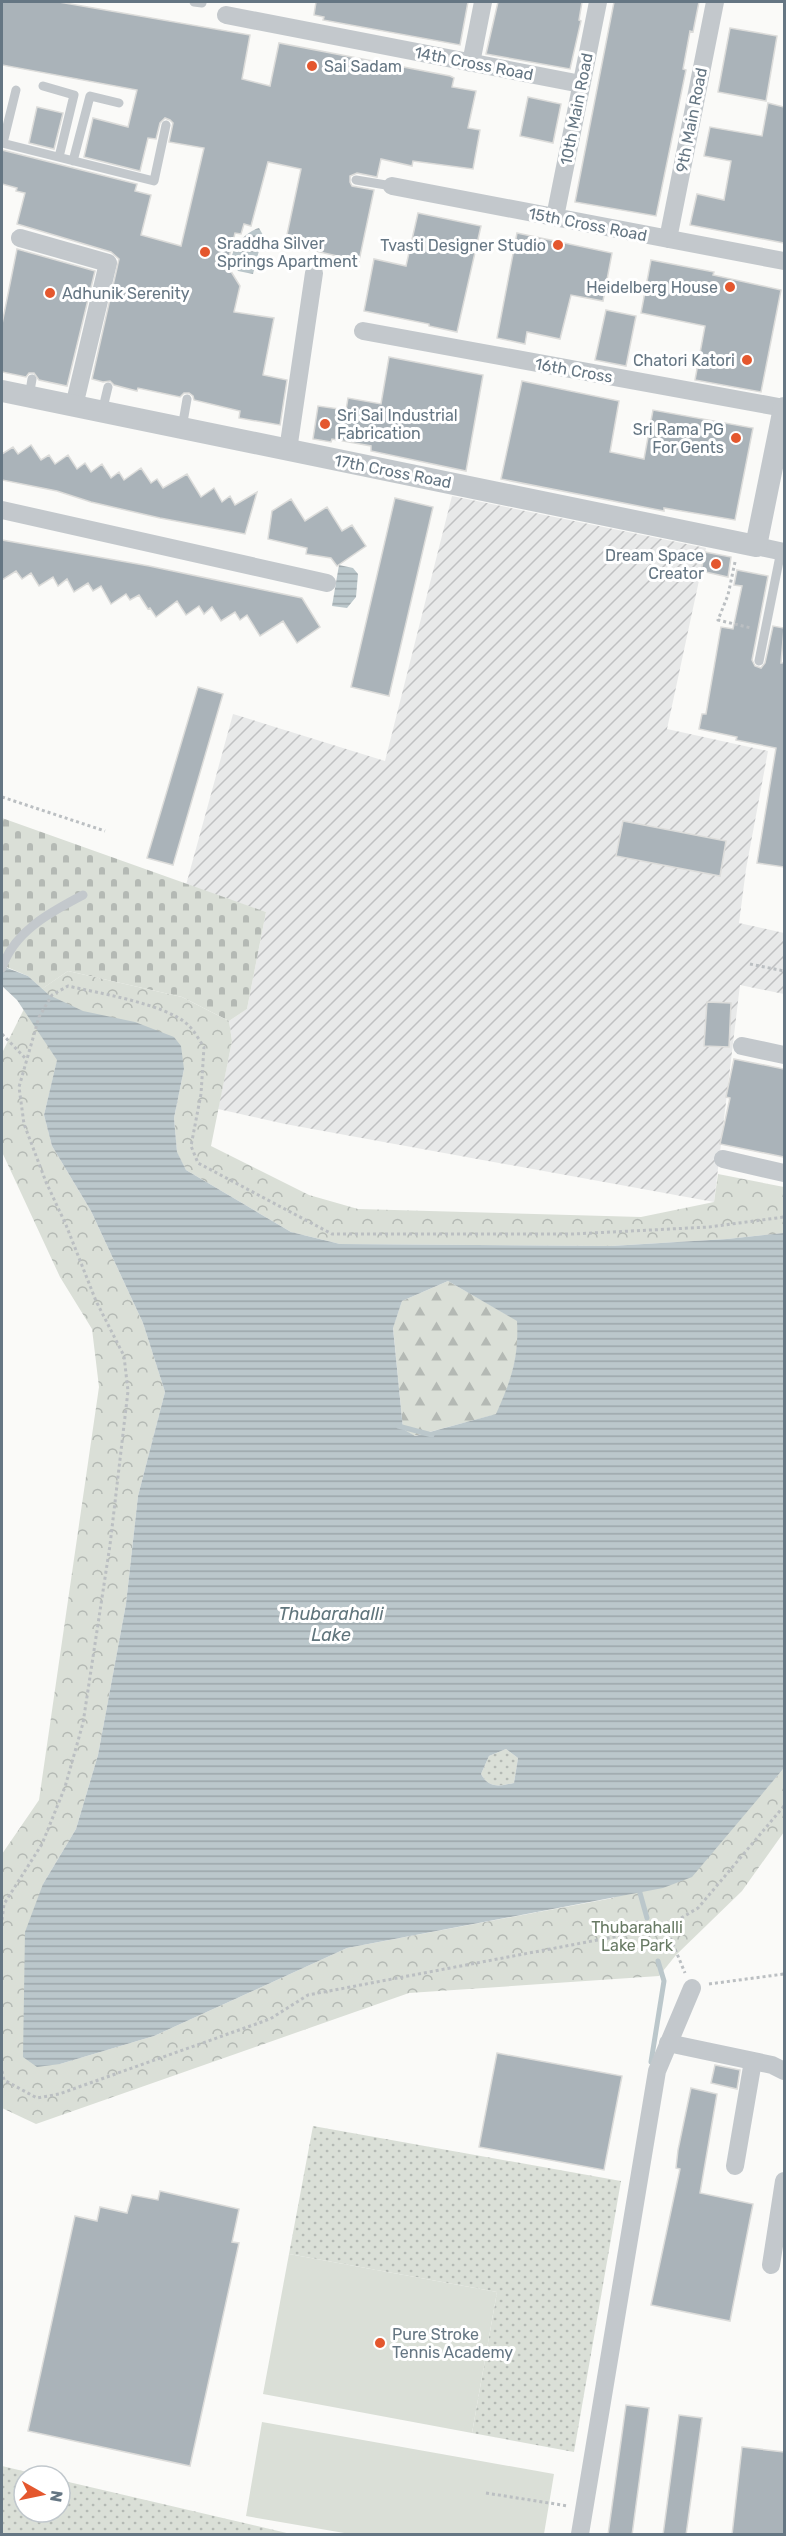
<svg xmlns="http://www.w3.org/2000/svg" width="786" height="2536" viewBox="0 0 786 2536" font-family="Rubik,sans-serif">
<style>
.industrial{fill:url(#industrial-furrows)}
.grass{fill:url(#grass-dots)}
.forest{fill:url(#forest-firs)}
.cemetery{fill:url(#cemetery-stones)}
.park{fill:url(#park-crowns)}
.pitch{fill:#dadfd7}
.water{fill:url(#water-rules);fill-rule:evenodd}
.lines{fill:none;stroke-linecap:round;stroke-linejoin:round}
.stream{stroke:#bbc7cb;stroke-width:5}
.building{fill:#aab3b9;stroke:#dcdcda;stroke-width:1.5}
.path{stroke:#bbbfc2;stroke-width:3;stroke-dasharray:3 3;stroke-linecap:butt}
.service{stroke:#c3c8cc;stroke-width:9}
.minor{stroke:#c3c8cc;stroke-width:18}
.tertiary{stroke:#c3c8cc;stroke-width:22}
.poi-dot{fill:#e4572e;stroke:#fff;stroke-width:2}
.labels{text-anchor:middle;stroke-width:6;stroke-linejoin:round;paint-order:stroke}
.street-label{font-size:16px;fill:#657683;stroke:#fff}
.poi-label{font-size:16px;fill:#657683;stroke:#fff;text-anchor:start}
.park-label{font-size:16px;fill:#687a64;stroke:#fff}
.water-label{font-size:18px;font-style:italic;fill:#60757c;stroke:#fff}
</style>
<defs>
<pattern id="industrial-furrows" width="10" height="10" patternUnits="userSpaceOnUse" patternTransform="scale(1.5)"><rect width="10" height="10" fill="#e8e9e9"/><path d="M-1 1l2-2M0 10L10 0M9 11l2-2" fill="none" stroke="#c0c1c2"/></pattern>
<pattern id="grass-dots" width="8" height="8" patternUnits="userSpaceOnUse" patternTransform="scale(1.5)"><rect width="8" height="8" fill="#dadfd7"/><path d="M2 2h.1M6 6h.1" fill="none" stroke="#b4b9b4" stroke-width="1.8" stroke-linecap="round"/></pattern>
<pattern id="forest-firs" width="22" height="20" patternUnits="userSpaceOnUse" patternTransform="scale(1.5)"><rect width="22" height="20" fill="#dadfd7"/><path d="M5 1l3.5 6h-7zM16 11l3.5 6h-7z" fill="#b4b9b4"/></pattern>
<pattern id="cemetery-stones" width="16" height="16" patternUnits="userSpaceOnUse" patternTransform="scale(1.5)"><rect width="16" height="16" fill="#dadfd7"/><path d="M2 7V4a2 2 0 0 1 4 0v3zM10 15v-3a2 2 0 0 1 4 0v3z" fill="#b4b9b4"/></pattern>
<pattern id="park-crowns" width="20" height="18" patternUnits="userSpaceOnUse" patternTransform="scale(1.5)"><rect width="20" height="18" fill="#dadfd7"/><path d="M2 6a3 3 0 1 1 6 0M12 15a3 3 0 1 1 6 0" fill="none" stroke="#b4b9b4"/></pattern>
<pattern id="water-rules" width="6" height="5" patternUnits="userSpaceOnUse" patternTransform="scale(1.5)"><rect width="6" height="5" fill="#bbc7cb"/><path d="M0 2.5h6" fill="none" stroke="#9ca6aa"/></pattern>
</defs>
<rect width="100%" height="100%" fill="#fafaf8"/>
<path class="industrial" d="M452,496L706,548L667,729L768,751L746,869L739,923L784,933V994L740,985L714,1202L285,1124L218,1109L232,1041L229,1021L247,1009L266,912L186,885L233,714L385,761Z"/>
<path class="grass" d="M506,1749L518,1758L514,1783C500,1786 489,1789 481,1774L489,1756Z
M313,2126L621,2181L574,2452L472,2433L497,2292L289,2254Z
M2,2466L44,2476H24V2512H60V2480L291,2534H2Z"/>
<path class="forest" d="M448,1281L518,1321C519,1358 511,1381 497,1414L414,1436L403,1429L393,1327L402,1301Z"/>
<path class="cemetery" d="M2,818L266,912L247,1009L229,1021L182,997L68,971L42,989L28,976L2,965Z"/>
<path class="park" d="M68,971L182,997L229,1021L232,1041L211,1146L309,1195L358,1209L641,1217L714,1202L718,1174L784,1187V1233L727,1239L611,1246L340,1244L291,1232L186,1170L177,1153L174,1118L184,1069L57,1061L44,1115L52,1146L91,1211L143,1323L165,1392L138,1496L126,1604L98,1755L76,1829L43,1884L60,2064L154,2036L347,1948L613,1898L765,1790L784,1768V1832L742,1891L676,1955L659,1976L409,1993L36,2124L2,2108V1854L39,1800L99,1387L92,1329L60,1277L2,1152V1053L30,997Z"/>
<path class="pitch" d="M289,2254L497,2292L472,2433L263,2394Z
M262,2422L554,2474L544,2534H350L246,2516Z"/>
<path class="water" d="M259,228L263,235L253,274L238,271L231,260C232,248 246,231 259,228Z
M339,565L353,568L358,574L356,597L347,608L332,606Z
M2,966L28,976L49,995L83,1011L135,1022L174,1037L181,1046L184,1069L174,1118L177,1152L186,1170L291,1232L340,1244L611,1246L727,1239L784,1233V1768L692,1877L663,1888L347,1948L154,2036L60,2064L37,2067L23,2057L25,1932L43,1884L76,1829L98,1755L126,1604L138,1496L165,1392L143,1323L91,1211L52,1146L44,1115L57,1060L17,1000L2,986ZM448,1281L517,1321C519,1358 511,1381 496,1414L415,1436L403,1429L393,1328L402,1301ZM506,1749L518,1758L514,1783C500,1786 489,1789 481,1774L489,1756Z"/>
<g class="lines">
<path class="stream" d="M398,1426L432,1435
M640,1893L647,1918
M651,2062L664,1981L658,1961"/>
</g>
<path class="building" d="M2,2H59L250,35L242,79L270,86L279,43L450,76L454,78L452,87L476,91L468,128L480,130L473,169L413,161L412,166L381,159L377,177L357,173L350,176V182L352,186L374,190L359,261L285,244L301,169L268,162L251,226L244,224L241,234L235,233L227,265L240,286L234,312L274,318L263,375L287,380L280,425L239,418L240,411L194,400L193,396L189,393H184L180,397L138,388L137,391L114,385L110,381L103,382L92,379L119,259L111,252L17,224L25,193L16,191L17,188L2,184V150L137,184L135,191L151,195L141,235L181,246L204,148L169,142L173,123L170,120L165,118L160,123L156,139L148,138L140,171L84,157L93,118L128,127L137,90L2,65Z
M316,2H468L460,45L323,20L324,17L314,15Z
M498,2H582L579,20L581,21L570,69L486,54Z
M614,2H699L693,32L690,31L683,69L686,70L656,216L575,202Z
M730,28L777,36L766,101L718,92Z
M528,97L561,104L553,143L520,136Z
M768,103L784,107V243L690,225L697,194L724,200L731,161L704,156L710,127L762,136Z
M37,107L63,113L54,149L29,143Z
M418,213L481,226L457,332L429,326V324L364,311L374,259L406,266Z
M517,233L612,253L603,301L571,295L560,339L527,332L525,344L497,338Z
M17,249L95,271L67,386L39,380L34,373H29L26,377L2,372V324Z
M651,260L714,272L713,275L781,290L761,392L695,380L705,326L641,313Z
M606,310L636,316L626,366L595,360Z
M389,357L483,375L466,471L371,451V446L332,439L331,442L313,439L318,406L346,410L348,398L381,404Z
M522,381L619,401L610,452L644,459L653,410L753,428L735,520L664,508V511L501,479Z
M31,445L41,460L49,455L55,464L68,455L77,469L85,463L91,472L102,464L111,478L119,472L124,480L141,468L151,483L157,479L163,488L187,474L201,497L214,488L222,502L230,496L235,505L257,492L245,534L160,518L91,502L57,491L2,480V454L13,447L18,454Z
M395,498L433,507L389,696L351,687Z
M291,499L305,521L327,507L342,531L352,525L366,546L337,566L331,558L306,554L307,548L268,539L272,511Z
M2,540L149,566L302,598L320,627L297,643L283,621L260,636L247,615L240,620L235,612L221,621L212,607L204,614L199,606L186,615L177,601L156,617L150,608L148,609L139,595L130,600L126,594L111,604L101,586L93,591L88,583L74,592L67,579L58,586L53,577L39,586L31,573L22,579L16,571L2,580Z
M705,552L731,557L728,577L701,571Z
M737,570L768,576L752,660L755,666L761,668L765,663L773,626L784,628L781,663H784V867L757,863L776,748L736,740L737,737L699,729L702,714H706L721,627L733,629L742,586L734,585Z
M198,687L223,694L173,865L147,858Z
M623,821L726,841L720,876L616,856Z
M707,1002L731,1003L729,1047L704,1046Z
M734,1059L784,1069V1157L720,1144L730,1098L726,1097Z
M497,2053L622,2076L604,2170L479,2147Z
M715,2065L740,2070L737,2089L711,2083Z
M691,2088L717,2094L700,2193L753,2204L730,2321L651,2305L680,2169L676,2168L678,2150Z
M160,2191L239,2209L232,2242L239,2243L190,2466L28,2431L75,2216L97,2221L100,2207L127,2213L132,2195L158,2200Z
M626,2405L649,2408L632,2535H608Z
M679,2415L702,2418L686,2535H663Z
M742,2447L784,2452V2535H732Z"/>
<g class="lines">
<path class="path" d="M735,562L728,595L718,620L751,628
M2,797L105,831
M750,964L784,971
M2,1034L26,1059
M2,1920L4,1904L42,1844L65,1787L83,1723L110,1545L128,1391L124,1356L96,1301L66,1225L46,1182L24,1124L19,1087L39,1017L52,995L68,986C98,993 165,1004 187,1024C194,1030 199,1040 204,1047L201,1094L191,1146L198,1163L332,1234H573L709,1227L784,1217
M666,1927L685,1973
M709,1984L784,1974
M2,2071L4,2080L37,2098L59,2094L270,2019L308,1995L666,1927L698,1908L784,1806
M486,2493L568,2506"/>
<path class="service" d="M194,2L202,3
M43,86L74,95L59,157
M2,143L154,181L166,125
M3,143L16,90
M73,161L90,96L119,103
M356,180L392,186
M29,397L32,379
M102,412L108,387
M182,428L187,399
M759,661L781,551
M2,968C14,931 51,912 83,895"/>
<path class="minor" d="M226,15L581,84
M471,63L483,2
M392,186L784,261
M555,217L598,2
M20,238L108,263L74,406
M668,239L715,2
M363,331L784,408
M288,450L314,273
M2,510L327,583
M756,546L784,552
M742,1046L784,1055
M723,1159L784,1173
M668,2043L772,2065L784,2071
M735,2166L753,2061
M771,2265L784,2181
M580,2534L657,2071L692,1988"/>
<path class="tertiary" d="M2,391L756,546L784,408"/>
</g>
<g class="poi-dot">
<circle cx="312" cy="66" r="6"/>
<circle cx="558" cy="245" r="6"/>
<circle cx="205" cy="252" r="6"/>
<circle cx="730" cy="287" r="6"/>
<circle cx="50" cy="293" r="6"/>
<circle cx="747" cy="360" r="6"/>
<circle cx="325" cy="424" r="6"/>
<circle cx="736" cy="438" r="6"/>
<circle cx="716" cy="564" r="6"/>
<circle cx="380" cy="2343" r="6"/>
</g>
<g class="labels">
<g class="street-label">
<text transform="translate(474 63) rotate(11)" y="6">14th Cross Road</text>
<text transform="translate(576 109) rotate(-79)" y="6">10th Main Road</text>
<text transform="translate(691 120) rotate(-79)" y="6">9th Main Road</text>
<text transform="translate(588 224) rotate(11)" y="6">15th Cross Road</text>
<text transform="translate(574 370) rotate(10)" y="6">16th Cross</text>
<text transform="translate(393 471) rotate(11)" y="6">17th Cross Road</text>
</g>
<g class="poi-label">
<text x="324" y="72">Sai Sadam</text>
<text x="217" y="249">Sraddha Silver<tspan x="217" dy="18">Springs Apartment</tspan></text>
<text x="546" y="251" text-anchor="end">Tvasti Designer Studio</text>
<text x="718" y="293" text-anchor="end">Heidelberg House</text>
<text x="62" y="299">Adhunik Serenity</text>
<text x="735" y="366" text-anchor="end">Chatori Katori</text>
<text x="337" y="421">Sri Sai Industrial<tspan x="337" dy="18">Fabrication</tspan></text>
<text x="724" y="435" text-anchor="end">Sri Rama PG<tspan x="724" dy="18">For Gents</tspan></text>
<text x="704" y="561" text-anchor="end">Dream Space<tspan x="704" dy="18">Creator</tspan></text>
<text x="392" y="2340">Pure Stroke<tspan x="392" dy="18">Tennis Academy</tspan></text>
</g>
<g class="park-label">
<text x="637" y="1933">Thubarahalli<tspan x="637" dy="18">Lake Park</tspan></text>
</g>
<g class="water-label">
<text x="331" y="1620">Thubarahalli<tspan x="331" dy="21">Lake</tspan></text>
</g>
</g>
<rect width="786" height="2536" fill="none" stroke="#657683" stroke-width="6"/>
<g transform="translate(42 2494) rotate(99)"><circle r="28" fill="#ffffff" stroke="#c1c8cd" stroke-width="1.5"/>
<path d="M0-4.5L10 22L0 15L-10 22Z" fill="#e4572e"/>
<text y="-9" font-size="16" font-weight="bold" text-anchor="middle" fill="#657683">N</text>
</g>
</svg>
